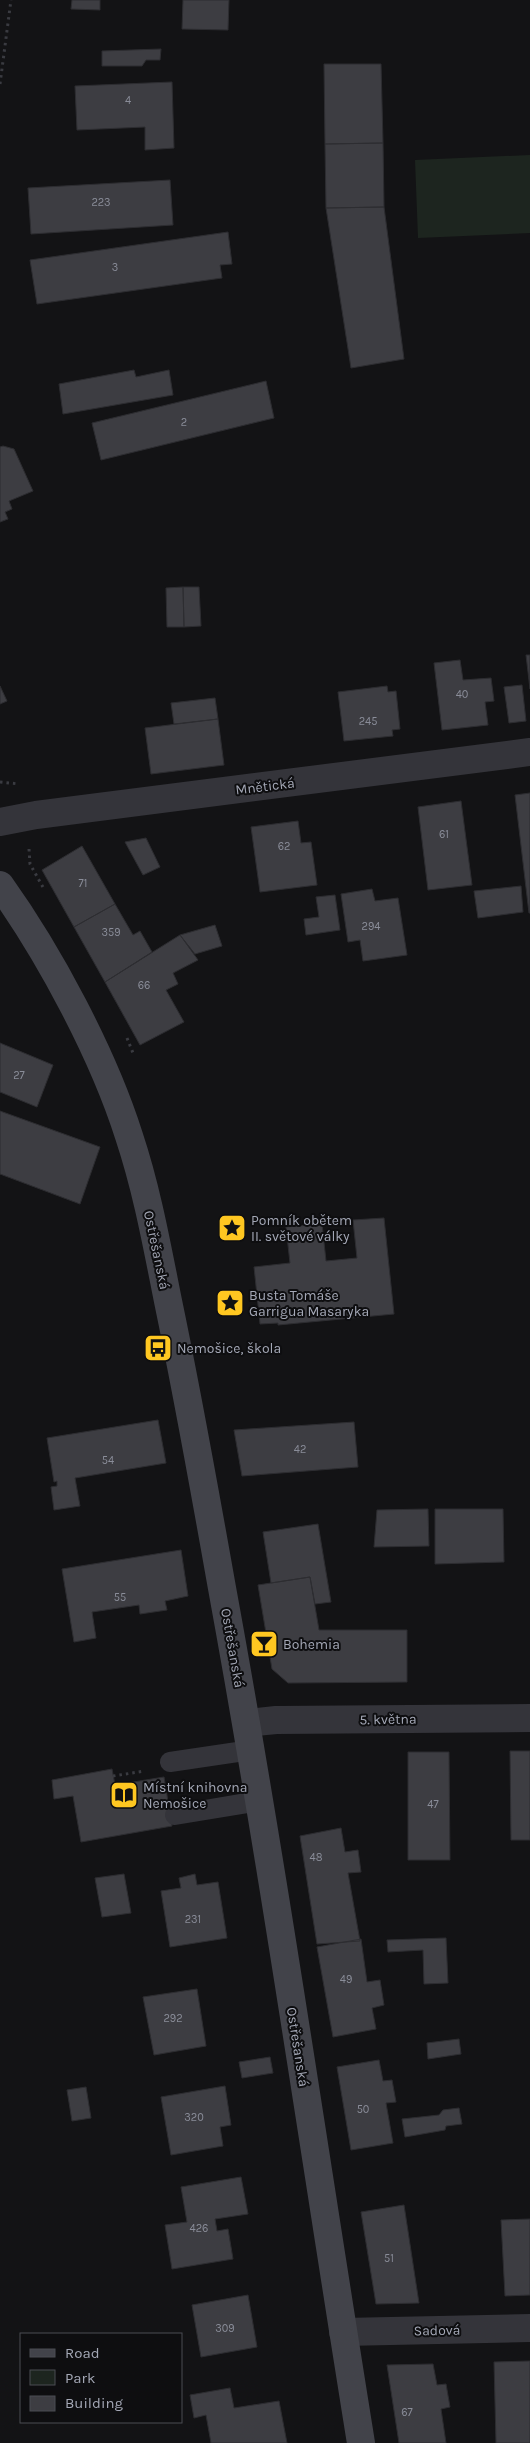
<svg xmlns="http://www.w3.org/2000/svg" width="530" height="2443" viewBox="0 0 530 2443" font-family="Karla,sans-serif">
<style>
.green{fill:#1d251f}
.building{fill:#3d3d42;stroke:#2d2d31}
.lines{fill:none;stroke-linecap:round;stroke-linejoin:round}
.path{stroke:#3a3b41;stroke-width:3;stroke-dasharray:2.5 4;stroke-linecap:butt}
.lane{stroke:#34343a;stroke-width:20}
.street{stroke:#34343a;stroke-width:28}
.secondary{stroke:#42434a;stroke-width:28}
.labels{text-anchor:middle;stroke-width:4;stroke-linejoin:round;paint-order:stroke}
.number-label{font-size:11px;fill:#8a8d99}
.street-label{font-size:14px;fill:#a4a8b6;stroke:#0e0e10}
.poi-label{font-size:14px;fill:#a4a8b6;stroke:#0e0e10;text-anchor:start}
</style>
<rect width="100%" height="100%" fill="#131315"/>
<path class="green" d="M530,155V233L418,238L415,160Z"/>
<path class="building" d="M72,0H100V10L71,9Z
M183,0H229L228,30L182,29Z
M161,49L160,60H146L142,66H102V51Z
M324,64H381L383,143L325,144Z
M172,82L174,148L145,150V127L77,130L75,86Z
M383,143L384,207L326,208L325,144Z
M170,180L173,225L31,234L28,188Z
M384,207L404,359L351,368L326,208Z
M228,232L232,264L220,265L222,278L37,304L30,260Z
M134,370L136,377L169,370L173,395L63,414L59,384Z
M266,381L274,418L101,460L92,423Z
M3,446L14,449L33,491L9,501L12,509L5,512L8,519L0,522V447Z
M183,587H199L201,626L184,627Z
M183,587L184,627H167L166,588Z
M526,655H530V689Z
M460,660L463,680L491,678L494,701L485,702L488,725L442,730L434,663Z
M522,685L526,721L509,723L504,687Z
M0,686L7,701L0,704Z
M387,686L388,692L396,691L400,729L392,730L393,736L344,741L338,692Z
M215,698L218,719L174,724L171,703Z
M218,719L224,765L151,774L145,728Z
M530,793V913H529L515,795Z
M461,801L472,885L428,890L418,807Z
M298,821L301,843L311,842L317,885L260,892L251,827Z
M146,838L160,867L143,875L125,842Z
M82,846L115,904L74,927L42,870Z
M521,886L523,912L478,918L474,891Z
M372,889L375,901L398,898L407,955L363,961L360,940L348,942L341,894Z
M335,895L340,930L306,935L304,919L319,917L316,897Z
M115,904L133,935L140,931L152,952L105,982L74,927Z
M215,925L222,946L195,954L180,935Z
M180,935L198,960L173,973L178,984L166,990L184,1022L140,1045L105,982Z
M0,1043L53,1065L37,1107L0,1092Z
M0,1111L100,1147L80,1204L0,1174Z
M384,1218L394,1314L278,1325V1323L260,1324L254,1267L290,1263L286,1227L322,1224L326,1261L357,1258L353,1220Z
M158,1420L166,1463L75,1478L80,1506L54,1510L51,1487L57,1486V1481L54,1482L47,1438Z
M354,1422L358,1467L242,1476L234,1430Z
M428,1509L429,1546L374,1547L377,1510Z
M435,1509H503L504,1562L435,1564Z
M318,1524L331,1602L315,1604L310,1577L271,1583L263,1532Z
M181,1550L188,1596L165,1601L167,1610L140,1614L139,1605L92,1612L96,1638L74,1642L62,1569Z
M310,1577L319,1630H407V1682L288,1683L272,1669L258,1585Z
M510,1751H530V1840H511Z
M408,1752H449L450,1860H408Z
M112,1769L115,1785L164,1777L172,1826L81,1842L73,1796L54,1799L52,1780Z
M341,1828L345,1852L358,1850L361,1872L348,1873L360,1941L317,1944L300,1836Z
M124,1874L131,1913L102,1917L95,1878Z
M195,1874L197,1885L218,1882L227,1938L170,1947L161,1891L181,1888L179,1878Z
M446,1938L448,1983L424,1984L423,1950L388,1952L387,1940Z
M361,1939L367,1982L380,1980L384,2005L372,2008L376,2029L333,2037L317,1947Z
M197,1989L206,2046L154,2055L143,1997Z
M459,2039L461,2054L428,2059L427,2043Z
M270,2057L273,2073L242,2078L239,2062Z
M379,2060L383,2081L392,2080L396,2102L386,2103L393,2143L351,2150L337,2067Z
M225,2086L231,2125L220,2127L223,2146L171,2155L161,2097Z
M86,2087L91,2118L72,2121L67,2090Z
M459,2108L462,2124L446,2126L445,2130L405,2137L402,2119L439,2115L443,2110Z
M241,2177L248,2214L215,2219L217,2231L228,2229L233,2259L172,2269L165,2225L187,2222L181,2187Z
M404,2205L419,2303L376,2304L361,2212Z
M530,2219V2295L505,2296L501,2220Z
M248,2295L257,2347L201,2357L192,2305Z
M530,2361V2443H496L494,2362Z
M433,2364L437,2385L446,2384L450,2407L441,2409L446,2443H399L387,2365Z
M230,2388L234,2408L279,2401L287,2443H211L206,2415L194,2418L190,2395Z"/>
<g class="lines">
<path class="path" d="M0,84L11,0
M0,782L19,784
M29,849L30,864L44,889
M127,1038L133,1053
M113,1776L145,1771"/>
<path class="lane" d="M170,1762L251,1750
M175,1815L259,1801"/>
<path class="street" d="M0,822L36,815L530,752
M247,1723L276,1720L530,1718
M343,2332L530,2328"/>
<path class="secondary" d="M0,885C50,955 103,1054 129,1136C147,1190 157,1246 168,1301C188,1397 205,1492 222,1588C274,1872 315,2158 361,2443"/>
</g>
<defs>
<symbol id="sight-square" viewBox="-11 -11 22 22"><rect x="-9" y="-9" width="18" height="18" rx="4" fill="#ffc721" stroke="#0e0e10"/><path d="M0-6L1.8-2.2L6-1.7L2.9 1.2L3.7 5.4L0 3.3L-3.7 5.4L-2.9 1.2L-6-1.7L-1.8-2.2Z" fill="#111"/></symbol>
<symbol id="bus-square" viewBox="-11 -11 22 22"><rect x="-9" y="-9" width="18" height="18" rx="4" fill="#ffc721" stroke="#0e0e10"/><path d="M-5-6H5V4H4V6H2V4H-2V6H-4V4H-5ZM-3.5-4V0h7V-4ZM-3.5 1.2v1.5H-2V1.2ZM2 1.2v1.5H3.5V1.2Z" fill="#111"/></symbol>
<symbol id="bar-square" viewBox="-11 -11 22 22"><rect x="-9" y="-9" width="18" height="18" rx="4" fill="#ffc721" stroke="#0e0e10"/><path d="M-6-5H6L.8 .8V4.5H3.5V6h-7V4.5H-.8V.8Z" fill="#111"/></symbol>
<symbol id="library-square" viewBox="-11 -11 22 22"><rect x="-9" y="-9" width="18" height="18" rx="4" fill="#ffc721" stroke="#0e0e10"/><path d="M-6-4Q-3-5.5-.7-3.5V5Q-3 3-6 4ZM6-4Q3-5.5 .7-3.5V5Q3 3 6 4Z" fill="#111"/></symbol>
</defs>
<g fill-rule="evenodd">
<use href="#sight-square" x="216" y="1212" width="32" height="32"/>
<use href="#sight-square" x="214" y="1287" width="32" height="32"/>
<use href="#bus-square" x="142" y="1332" width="32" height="32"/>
<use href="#bar-square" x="248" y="1628" width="32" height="32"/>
<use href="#library-square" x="108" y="1779" width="32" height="32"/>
</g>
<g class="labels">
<g class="number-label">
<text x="128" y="104">4</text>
<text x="101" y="206">223</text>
<text x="115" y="271">3</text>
<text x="184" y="426">2</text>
<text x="462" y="698">40</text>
<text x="368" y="725">245</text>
<text x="444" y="838">61</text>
<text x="284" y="850">62</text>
<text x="83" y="887">71</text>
<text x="371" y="930">294</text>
<text x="111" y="936">359</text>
<text x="144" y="989">66</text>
<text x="19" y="1079">27</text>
<text x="300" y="1453">42</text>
<text x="108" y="1464">54</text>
<text x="120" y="1601">55</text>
<text x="433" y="1808">47</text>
<text x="316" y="1861">48</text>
<text x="193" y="1923">231</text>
<text x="346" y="1983">49</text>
<text x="173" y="2022">292</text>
<text x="363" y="2113">50</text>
<text x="194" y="2121">320</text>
<text x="199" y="2232">426</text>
<text x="389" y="2262">51</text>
<text x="225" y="2332">309</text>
<text x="407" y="2416">67</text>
</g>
<g class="street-label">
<text transform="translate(265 786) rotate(-7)" y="5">Mnětická</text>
<text transform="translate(157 1250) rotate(78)" y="5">Ostřešanská</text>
<text transform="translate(233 1648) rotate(80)" y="5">Ostřešanská</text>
<text transform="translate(388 1719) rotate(-1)" y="5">5. května</text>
<text transform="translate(298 2047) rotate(81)" y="5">Ostřešanská</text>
<text transform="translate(437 2330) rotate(-1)" y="5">Sadová</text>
</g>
<g class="poi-label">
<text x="251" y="1225">Pomník obětem<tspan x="251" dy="16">II. světové války</tspan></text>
<text x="249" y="1300">Busta Tomáše<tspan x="249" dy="16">Garrigua Masaryka</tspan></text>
<text x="177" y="1353">Nemošice, škola</text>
<text x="283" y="1649">Bohemia</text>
<text x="143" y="1792">Místní knihovna<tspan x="143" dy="16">Nemošice</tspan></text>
</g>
</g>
<rect x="20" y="2333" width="162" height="90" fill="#0e0e10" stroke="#4a4c52"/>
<rect x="30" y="2349" width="25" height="8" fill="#42434a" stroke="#4a4c52"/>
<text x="65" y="2358" font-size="15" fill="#a4a8b6">Road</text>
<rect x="30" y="2370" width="25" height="15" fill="#1d251f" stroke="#4a4c52"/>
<text x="65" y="2383" font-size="15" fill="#a4a8b6">Park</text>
<rect x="30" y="2396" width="25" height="15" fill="#3d3d42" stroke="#4a4c52"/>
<text x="65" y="2408" font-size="15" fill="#a4a8b6">Building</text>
</svg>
